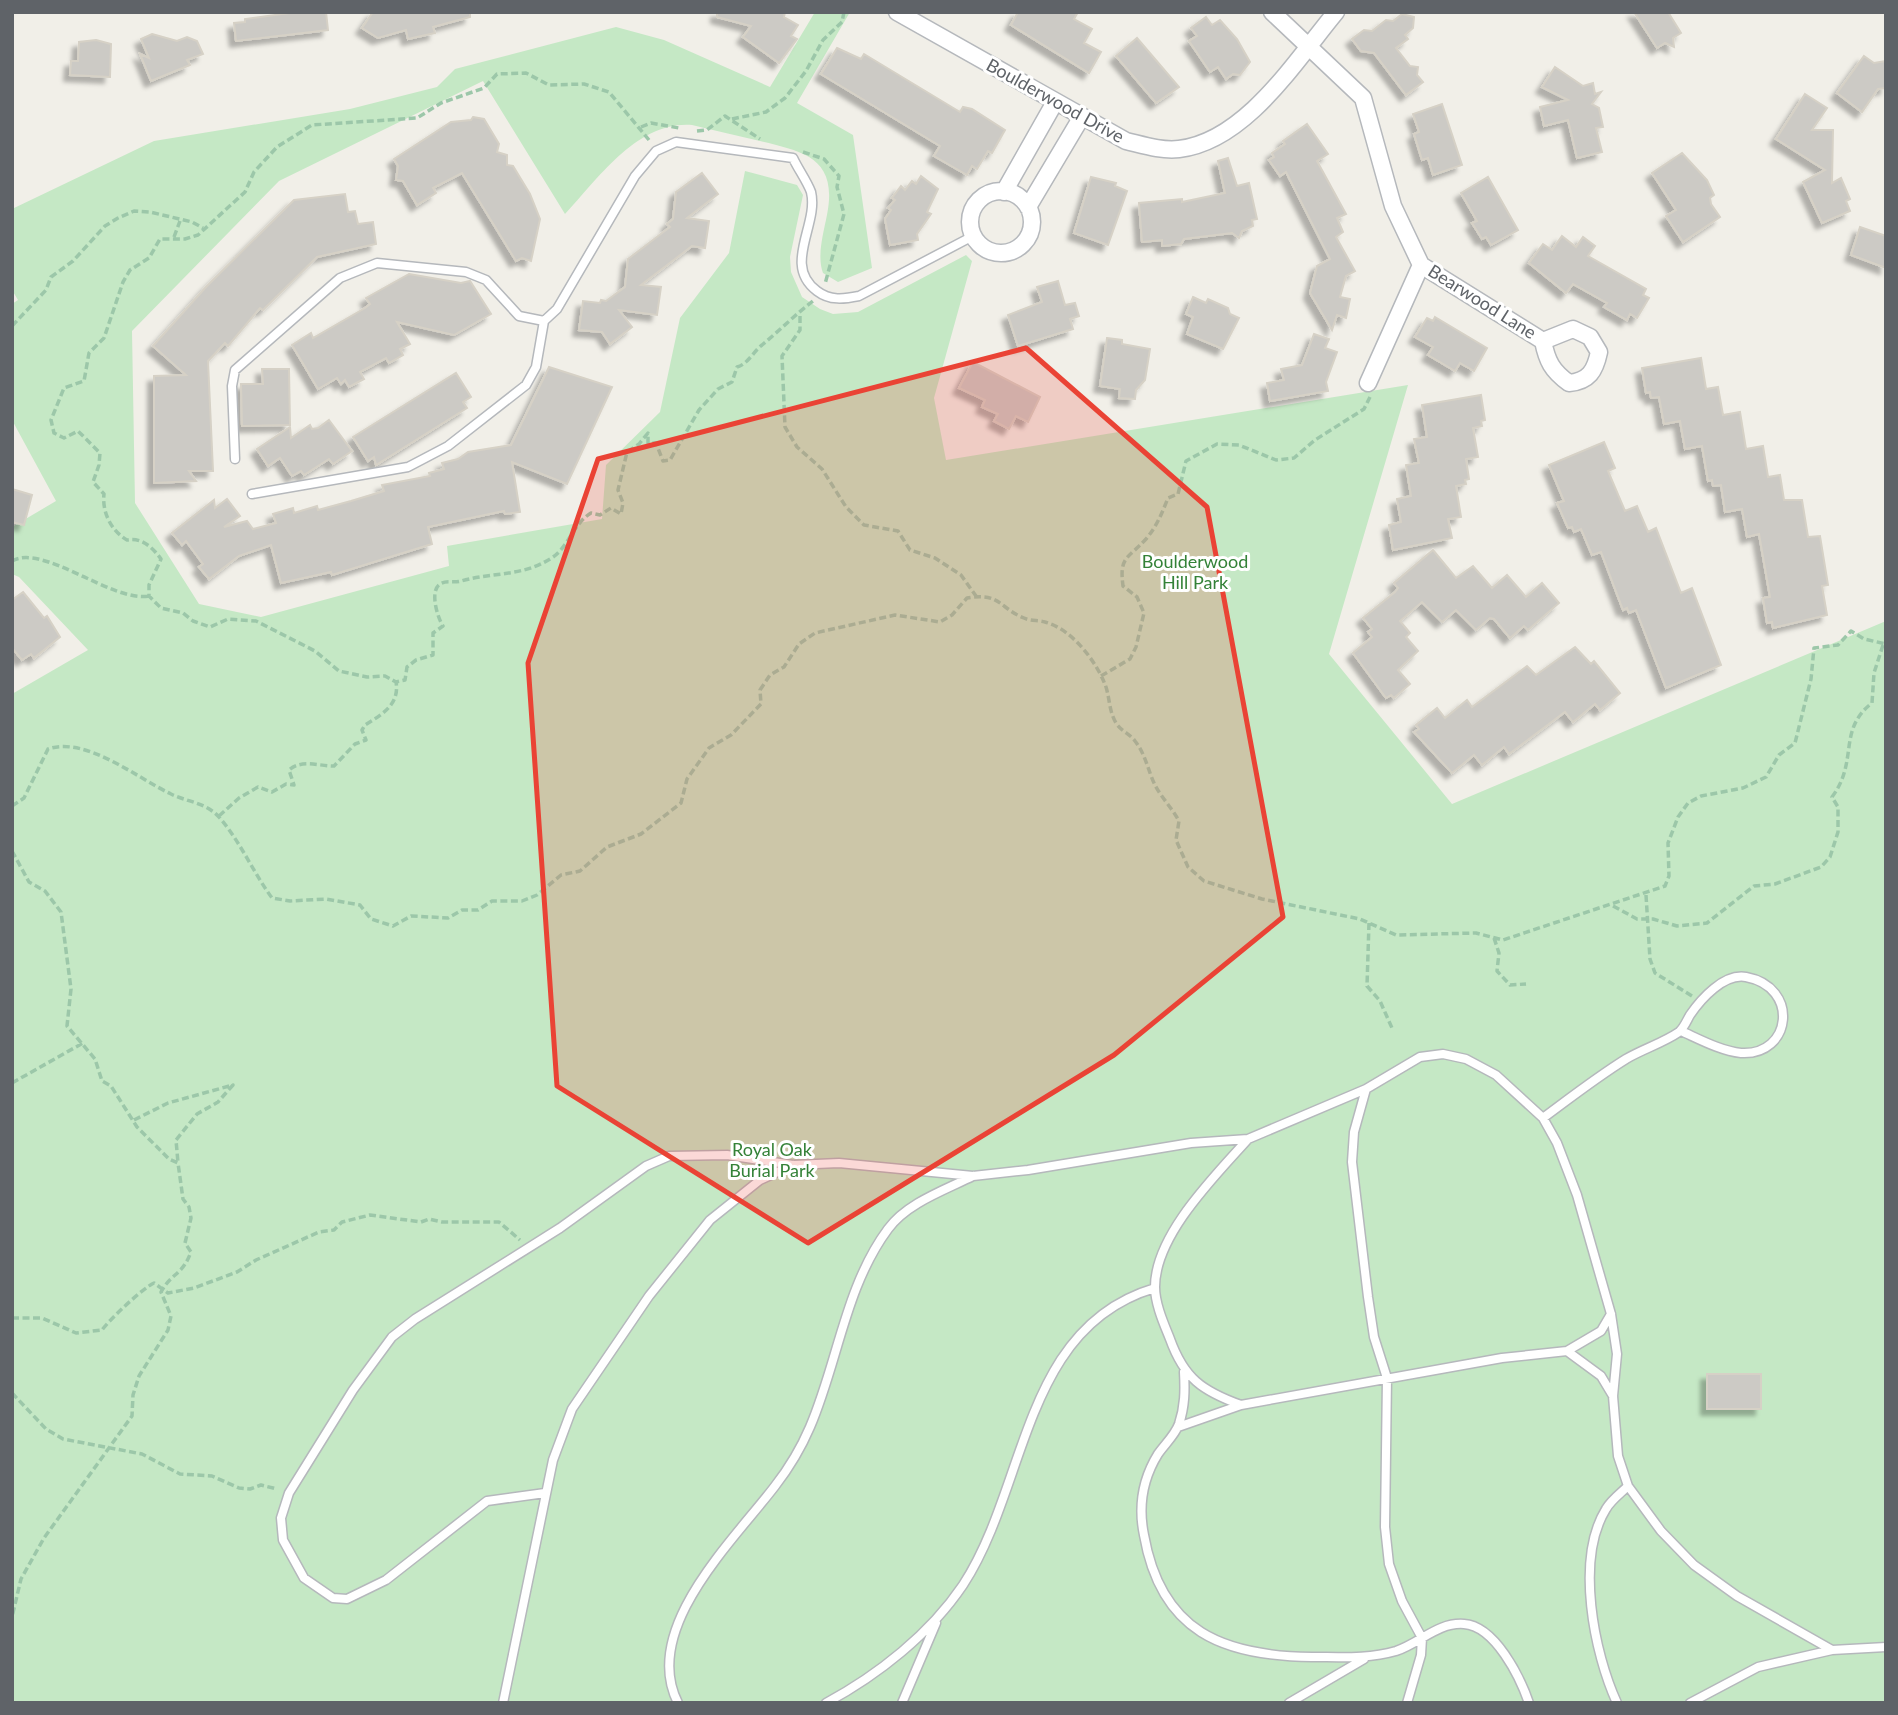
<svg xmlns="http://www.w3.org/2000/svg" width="1898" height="1715" viewBox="0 0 1898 1715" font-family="Lato,sans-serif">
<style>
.green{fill:#c5e8c5}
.building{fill:#cccac5;stroke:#d6d1c6;stroke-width:2;filter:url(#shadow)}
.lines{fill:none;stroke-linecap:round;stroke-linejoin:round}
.lane-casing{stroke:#b5b8bc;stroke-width:11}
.street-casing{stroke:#b5b8bc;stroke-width:19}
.path{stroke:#9cc7a9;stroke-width:3.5;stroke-dasharray:7 3.5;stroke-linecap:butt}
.lane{stroke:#fff;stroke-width:8}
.street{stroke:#fff;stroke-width:16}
.marked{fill:#ea4335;fill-opacity:0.2;stroke:#ea4335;stroke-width:5;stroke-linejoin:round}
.labels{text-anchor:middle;stroke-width:6;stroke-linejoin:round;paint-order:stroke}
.street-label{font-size:18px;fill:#5f6368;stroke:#fff}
.park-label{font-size:18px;fill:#348238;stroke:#fff}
</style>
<defs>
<filter id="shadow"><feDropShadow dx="-6" dy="6" stdDeviation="2" flood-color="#0004"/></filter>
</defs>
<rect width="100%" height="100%" fill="#f1efe8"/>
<path class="green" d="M815,12H850L797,103L853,135L872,268L838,282L823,273C816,254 825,229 828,209C836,157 801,151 760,141C737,136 714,130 692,125C637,121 599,178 565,214L483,81L279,181L132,331L135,503L199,604L261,617L449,566L447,546L602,519L606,465L660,412L680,318L729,253L745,171L797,185L803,195L790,257L791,272L802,297L820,309L833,314L858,312L966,255L972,261L934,398L946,460L1408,385L1329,654L1452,804L1886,621V1703H12V694L88,650L19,577L12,574V527L56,501L12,420V304L18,300L12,290V209L154,141L350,109L437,87L455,69L616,27L664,40L770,87Z"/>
<path class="building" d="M297,12H326L328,30L236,41L234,23L245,22V19Z
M373,12H470V17L433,27L435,33L408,39L406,30L378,38L362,28Z
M717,12H785L784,17L798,25L791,36L797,39L779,63L743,37L751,26L717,17Z
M1018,12H1078L1074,19L1092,29L1084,43L1101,52L1089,73L1011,25Z
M1634,12H1668L1681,33L1673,38L1674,47L1665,43L1657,48Z
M1402,14L1414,17L1413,28L1405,35L1408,39L1396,48L1410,66L1418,67L1417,75L1423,82L1406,95L1374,53L1361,51L1352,39L1364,30L1372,31L1386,20L1393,21Z
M1206,17L1212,25L1220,20L1237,39L1250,62L1240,75L1233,74L1226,79L1218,67L1210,72L1189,41L1197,36L1191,28Z
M152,34L177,41L187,37L197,41L203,54L187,60L190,65L151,81L140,54L149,58L141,39Z
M1137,38L1179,87L1156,103L1116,56Z
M96,40L111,44L110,77L70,75L71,61H78L79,42Z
M837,48L861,59L864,54L960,112L963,107L972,109L1005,130L992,153L988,151L977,169L972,166L967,175L934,156L940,146L821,74Z
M1864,56L1874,63L1886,61V88L1878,89L1862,112L1837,93Z
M1555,67L1583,86L1593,83L1595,94L1601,92L1592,104L1599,108L1603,127L1596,128L1602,152L1577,158L1568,120L1544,126L1540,107L1568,100L1542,87Z
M1805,94L1827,108L1812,130H1833L1832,183L1841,178L1850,199L1846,201L1850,211L1822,223L1803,182L1825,170L1776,139Z
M1442,104L1462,165L1433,175L1428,158L1422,160L1414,134L1419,132L1413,114Z
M473,117L484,119L499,144L497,152L507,155V165L513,166L530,194L540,219L531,261L522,258L516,261L462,173L433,188L436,193L417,205L403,181L396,180L398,166L394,159L451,122L471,120Z
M1307,124L1328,154L1317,161L1346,214L1337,218L1343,232L1336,237L1355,271L1346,276L1340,297L1350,299L1346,318L1337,315L1332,330L1310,293L1317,266L1330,259L1286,172L1280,176L1269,160L1274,157L1272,153L1285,144L1283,141Z
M1682,153L1707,180L1714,195L1710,198L1711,204L1720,217L1683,242L1666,216L1676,210L1652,173Z
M1228,158L1237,186L1249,183L1257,219L1252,220L1253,226L1242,231L1239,238L1232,233L1184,239L1181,244L1162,246V240L1142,242L1139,203L1182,199V202L1225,193L1218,161Z
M702,173L718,194L687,218L709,221L705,248L692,246L641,285L661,287L657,315L619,310L632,327L610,344L602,332L579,330L583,301L600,303L601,300L606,301L625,287L628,259L670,227L667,224L673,219L676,192Z
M921,176L938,189L927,212L931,214L917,234L918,240L890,245L885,219L891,210L888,208L895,200L892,198L901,186L905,190L912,181L916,184Z
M1091,177L1116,183L1115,186L1127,191L1108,245L1074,233Z
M1488,177L1518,230L1491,245L1486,237L1482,239L1472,223L1477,221L1461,193Z
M345,194L348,212L355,211L358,224L373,222L376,244L317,257L263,310L260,308L228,346L225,343L208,361L213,471H189L196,481L154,483V376L186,375L153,346L206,287L294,200Z
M1860,227L1886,236V268L1851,255Z
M1562,236L1576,247L1583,237L1595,246L1588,256L1646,289L1643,295L1649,298L1637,318L1630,314L1627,320L1604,307L1607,303L1573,284L1566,293L1529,263L1543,244L1552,250Z
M409,274L461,283L470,281L491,314L454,335L397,322L410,344L400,349L403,355L389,363L386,358L360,372L364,379L349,387L345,380L341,384L337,378L318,389L292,345L311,333L313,338L365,308L370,304L366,298Z
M1058,281L1065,305L1075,303L1079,316L1070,319L1073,329L1018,346L1008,315L1042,302L1037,287Z
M1193,297L1206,303L1208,299L1228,308L1230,314L1239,318L1223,349L1187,334L1193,317L1186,314Z
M1435,317L1487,348L1474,371L1460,363L1455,371L1428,355L1433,347L1415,337L1427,318L1433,321Z
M1314,334L1329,339L1325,348L1337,352L1326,382L1328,391L1270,401L1267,383L1284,380L1281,369L1302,365Z
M1107,338L1122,340V344L1150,349L1145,380L1136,390L1135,399L1119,398L1120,389L1100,386Z
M1701,358L1706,389L1718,387L1723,415L1740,412L1746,449L1763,446L1768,477L1780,475L1784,500H1802L1808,537L1820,536L1828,585L1822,586L1827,615L1773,628L1772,622L1767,623L1763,598L1770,597L1759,534L1747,537L1742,509L1725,512L1721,485L1713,486L1712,480L1708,481L1702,446L1685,449L1680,421L1664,424L1659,397L1651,398L1650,392L1646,393L1642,368Z
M973,362L1040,397L1028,422L1016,416L1009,429L994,421L998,414L982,407L985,400L959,388Z
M549,367L612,387L567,484L512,462L520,512L505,514L504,511L428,527L432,544L332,575L331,572L281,583L271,545L239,556L209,579L199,567L203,564L186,541L182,545L172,533L214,500L215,508L227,499L240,516L224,527L247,521L253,529L276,523L273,514L293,508L294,513L317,506L318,510L351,501L384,491L382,485L430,476L429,473L444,469L442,463L458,459L468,452L511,445Z
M262,369H289L290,425L242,426L241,384H263Z
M456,373L471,397L463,402L467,408L376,465L374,457L368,461L353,437Z
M1481,395L1485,420L1481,421L1482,426L1473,428L1478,457L1466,459L1469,479L1465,480L1466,484L1456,486L1461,517L1448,519L1452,538L1393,550L1389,525L1401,522L1397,499L1411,496L1406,465L1419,463L1414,439L1427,437L1422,405Z
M329,420L352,451L333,464L329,459L304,475L301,471L292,476L280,458L268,466L257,449L290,427L291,438L310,425L312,429L318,428Z
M1604,442L1615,468L1608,471L1625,511L1637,506L1648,532L1656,528L1681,593L1692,588L1721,665L1666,688L1636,610L1629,613L1627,608L1623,610L1601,552L1592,555L1581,529L1574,532L1572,527L1568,528L1557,503L1564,501L1549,465Z
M12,489L32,495L24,525L12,522Z
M1433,550L1456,578L1473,566L1492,588L1507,575L1526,597L1542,583L1559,603L1528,630L1524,626L1510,638L1494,619L1490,618L1476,630L1456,610L1442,622L1422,602L1400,621L1410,633L1406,637L1418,651L1398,670L1410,684L1394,698L1391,695L1386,698L1353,653L1372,637L1368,632L1372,629L1363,618L1395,592L1398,588L1394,583Z
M23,592L44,618L47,616L60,637L34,658L31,654L22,660L12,648V600Z
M1575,647L1591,664L1594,661L1620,693L1600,710L1595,704L1573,722L1565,712L1509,754L1504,747L1482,765L1474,755L1452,773L1414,732L1419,729L1416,725L1437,708L1445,718L1467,700L1472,707L1527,666L1536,675Z
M1707,1374H1761V1409H1707Z"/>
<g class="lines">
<defs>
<path id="lane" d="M235,459L232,386L235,370L340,278L377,263L466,272L486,280L519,316L544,321
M252,494L408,467L448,446L526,385L536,367L544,321L557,309L635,176L656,151L676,142L793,158C798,169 807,181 811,192C819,225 782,265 817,291C830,301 844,299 859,296L973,236
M1366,1089L1354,1132L1352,1162L1368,1297L1374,1337L1387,1378L1385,1527L1389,1564L1402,1601L1422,1638L1421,1655L1407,1703
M1543,1118C1570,1098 1597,1077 1626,1059C1643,1049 1663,1043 1679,1032C1684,1028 1687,1020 1690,1015C1701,999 1724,973 1746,977C1800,987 1792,1056 1741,1053C1721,1051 1699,1039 1681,1031
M1248,1139C1215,1176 1155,1235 1155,1287C1155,1304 1164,1324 1170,1339C1184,1378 1202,1391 1241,1405L1502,1358L1567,1351L1601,1376L1613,1396
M1567,1351L1601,1331L1611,1314
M1184,1372C1185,1390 1185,1406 1179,1424C1175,1435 1165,1444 1158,1454C1142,1480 1138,1506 1144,1535C1161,1632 1223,1656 1312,1657C1341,1657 1368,1659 1396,1651C1420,1643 1438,1622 1464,1624C1495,1626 1520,1677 1529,1703
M1178,1427L1241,1405
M545,1493L487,1501L386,1580L347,1599L333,1598L304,1578L283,1540L281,1518L289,1493L353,1390L392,1337L415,1319L560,1228L646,1166L669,1156L727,1155L793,1165L839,1163L973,1176L1028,1170L1191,1143L1248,1139L1366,1089L1420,1057L1443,1054L1466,1059L1496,1075L1543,1118L1557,1143L1577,1195L1611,1314L1617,1354L1613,1396L1618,1456L1628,1486L1661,1531L1694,1565L1737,1596L1832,1650L1886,1647
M503,1703L553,1460L572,1409L649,1296L710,1220L760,1180L793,1165
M678,1703C640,1629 734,1540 775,1486C789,1468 801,1448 810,1427C838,1362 845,1287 888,1229C907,1203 945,1190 973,1176
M826,1703C878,1675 930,1634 963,1585C1028,1486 1022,1327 1155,1288
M902,1703L936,1623
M1289,1703L1364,1659
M1617,1703C1594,1653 1575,1559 1606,1509C1611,1500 1621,1493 1628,1486
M1690,1703L1758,1667L1832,1650"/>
<path id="street" d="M897,12L1126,141C1143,145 1161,151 1179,149C1246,141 1296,60 1336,12
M1272,12L1363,98L1393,206L1421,265L1543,341C1547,361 1552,371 1569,383C1589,381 1595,371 1599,352L1590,337L1573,329L1543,341
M970 222a31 31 0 1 1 62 0a31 31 0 1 1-62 0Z
M1004,192L1055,102
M1028,207L1081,118
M1368,383L1421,265"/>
</defs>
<use href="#lane" class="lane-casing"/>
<use href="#street" class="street-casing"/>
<path class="path" d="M732,119L766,112L785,98L806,71L823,40L842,22L844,12
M641,127L651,123L679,128
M697,131L707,130L725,116L760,139
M649,140L609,92L584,84L549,85L526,73L497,74L484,88L441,103L417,118L312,125L277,147L254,172L245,192L198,235L185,239H160L149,258L130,270L123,282L104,338L89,353L84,381L64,388L51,420L54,433L64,438L78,431L100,453L99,465L93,482L104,494C102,511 110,530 127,540C142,537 153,548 161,559L149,585V596L161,608L183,613L193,621L210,627L228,619L256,621L315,651L339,671L367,677L385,676L396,682L405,680L407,667L416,660L433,655V633L443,626C438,619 429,591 440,584C446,580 454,583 461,581C493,572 524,577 553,557C569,546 573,524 591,513L600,515L611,508L621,514L623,503L618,490L627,452L639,444L648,433V443H656L663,461L670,460L699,410L718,389L732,382L737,367C748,364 753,352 762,345C779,331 797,313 813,301
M803,152L824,159L839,176L837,187L844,214L825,284
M174,237L180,221
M800,316V330L782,356L785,427L797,447L822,469L846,507L864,525L898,531L910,550L935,558L961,575L976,596
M12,326L46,290L51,277L73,261L105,226L118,218L134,211L150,212L192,222L203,228
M12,561C43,543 113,603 149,596
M1101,676L1130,659L1136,647L1144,613L1137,597L1123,586C1119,556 1128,559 1146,539C1157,526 1162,513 1168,498L1178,494L1186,461L1217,444L1239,445L1276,460L1294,458L1315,440L1364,409L1370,397
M12,806L24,798L48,749C86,736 137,778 171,794C187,802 205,802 219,817C240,841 253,872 272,898L290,901L326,899L360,905L371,919L393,926L411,916L448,918L462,910H478L492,901H522L537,895L561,875L580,871L607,847L641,834L681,803L687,779L709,748L731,735L761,704L760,690L770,675L784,667L799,644L815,633L895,615L940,622L952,615L967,598C1000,592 999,608 1024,618C1030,621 1039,620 1045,622C1072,629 1097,662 1106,687C1110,700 1109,711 1116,723C1121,731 1130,734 1135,741C1146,755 1148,771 1155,785C1161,797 1172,808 1179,821L1176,840L1188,867L1204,881L1262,899L1360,919L1396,935L1476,933L1503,940L1665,886L1669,876L1668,843L1678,817L1688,803L1701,796L1743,788L1766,777L1779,755L1795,743L1811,679L1814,648L1838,645L1851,631L1864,639L1886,644
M219,816L239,798L258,787L272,792L286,784L294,785L289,770C302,759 318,766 334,766L355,744L366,740L362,730L365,725C381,715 400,705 396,682
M12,851L29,882L45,891L61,912L71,989L67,1026L95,1059L102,1081L111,1086L137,1127L169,1159L178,1163L183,1199L189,1207L191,1218L185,1243L191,1252C182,1276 172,1272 161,1292L171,1316L168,1330L139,1376L133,1395L132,1416L44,1538L21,1579L12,1617
M1646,895L1650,959L1655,973L1692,996
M1613,906L1637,919H1653L1677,926L1707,923L1754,886L1775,884L1821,867L1830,857L1838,832V807L1832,797C1859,761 1837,730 1872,703L1874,673L1883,645
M1369,923L1367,986L1380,1001L1392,1028
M1494,938L1499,953L1497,971L1510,985L1526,984
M12,1083L83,1043
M134,1120L168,1103L233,1085L218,1102L197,1114L176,1140L178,1163
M12,1318H42L76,1333L102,1330C110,1319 143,1288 154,1283L168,1293L194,1288L237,1272L256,1260L319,1232L334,1230L342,1222L370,1215L421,1222L429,1219L442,1222H499L520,1240
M12,1393L46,1429L63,1439L142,1454L180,1474L212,1476L239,1488L250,1489L261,1485L277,1489"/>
<use href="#lane" class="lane"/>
<use href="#street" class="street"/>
</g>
<path class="marked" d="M1026,348L1207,507L1283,917L1114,1055L808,1243L557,1086L528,663L598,459Z"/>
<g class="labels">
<g class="street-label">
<text transform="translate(1055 101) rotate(29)" y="6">Boulderwood Drive</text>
<text transform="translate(1482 302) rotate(32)" y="6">Bearwood Lane</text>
</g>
<g class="park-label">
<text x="1195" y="568">Boulderwood<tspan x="1195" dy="21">Hill Park</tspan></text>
<text x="772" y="1156">Royal Oak<tspan x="772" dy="21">Burial Park</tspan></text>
</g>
</g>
<rect width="1898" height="1715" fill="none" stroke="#5f6368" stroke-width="28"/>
</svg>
